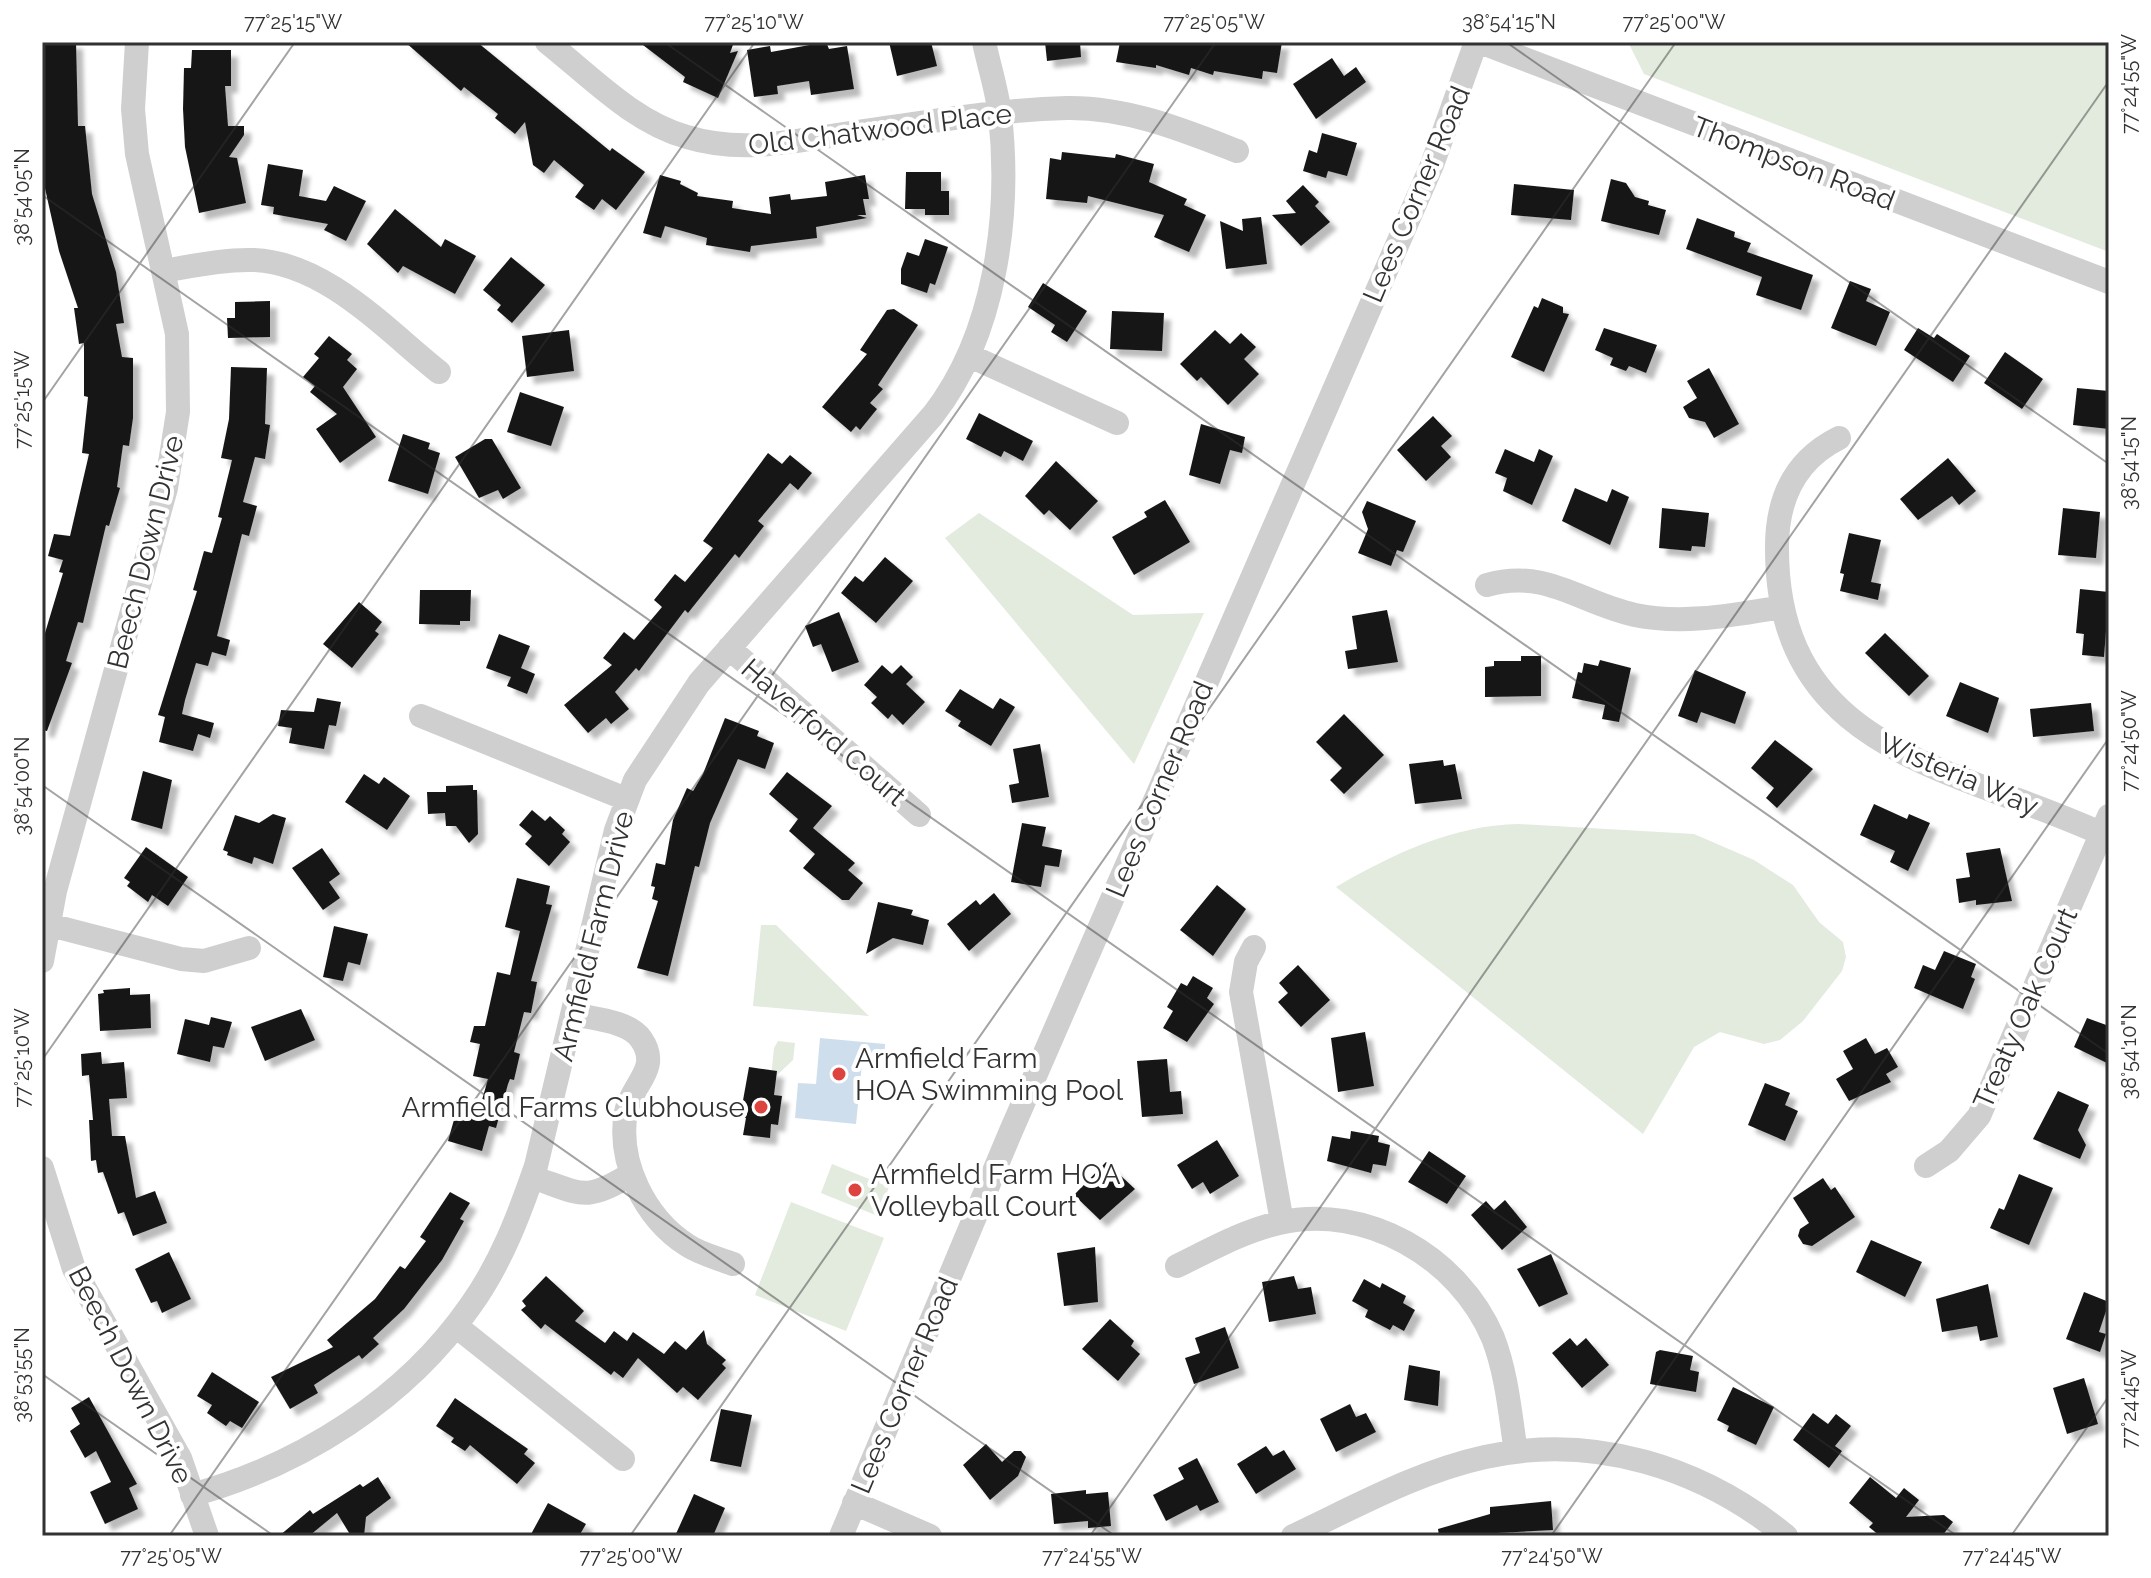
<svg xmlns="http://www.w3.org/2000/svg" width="2151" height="1578" viewBox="0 0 2151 1578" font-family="Raleway,sans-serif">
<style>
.green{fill:#e3eade}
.water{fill:#cfdeec}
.building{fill:#191919;filter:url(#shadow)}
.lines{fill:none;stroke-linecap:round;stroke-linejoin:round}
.minor{stroke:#cfcfcf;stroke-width:24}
.ticks{fill:none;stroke:#323232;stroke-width:2;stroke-opacity:0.45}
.poi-dot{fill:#dd433f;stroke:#fff;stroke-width:3}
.labels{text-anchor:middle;stroke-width:8;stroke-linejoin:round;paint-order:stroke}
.street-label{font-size:28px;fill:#323232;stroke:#fff}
.poi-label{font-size:28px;fill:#323232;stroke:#fff;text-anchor:start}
.neatline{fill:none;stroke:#323232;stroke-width:3}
.ticks-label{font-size:20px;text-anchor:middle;fill:#323232}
</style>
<defs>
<filter id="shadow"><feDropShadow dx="7" dy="7" stdDeviation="2" flood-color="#0004"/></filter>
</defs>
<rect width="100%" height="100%" fill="#fff"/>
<path class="green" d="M1628,42H2109V252L1644,74Z
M979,513L1133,615L1204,613L1134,764L945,538Z
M1519,824L1694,834L1754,860L1793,885L1819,922L1843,942L1846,957L1842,971L1803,1021L1780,1040L1764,1044L1720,1032L1694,1047L1643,1134L1336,887C1393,854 1453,825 1519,824Z
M761,925H776L869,1016L753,1006Z
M778,1041L795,1043L793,1060L775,1077H771L774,1048Z
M832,1164L889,1187L878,1216L821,1193Z
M791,1202L884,1238L846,1331L755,1295Z"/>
<path class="water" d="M820,1038L885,1044L884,1065L862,1064L856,1124L795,1118L798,1083L816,1084Z"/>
<path class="building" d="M42,42H76L78,126H85L92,194L116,272L124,323L116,324L122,357L133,358V418L129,446L123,445L117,487L120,488L109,526L106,525L83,623L78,622L66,661L72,663L47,731L42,730V643L63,573L59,572L63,560L48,556L54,534L70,536L89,454L82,453L88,397L84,396V343L79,344L74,308H78L59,251L42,175Z
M405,42H477L610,151L612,148L645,172L616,210L602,199L594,210L575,197L584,185L554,160L544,173L533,165L525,122L515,134L495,118L498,114L464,87L461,91Z
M639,42H734L730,53L738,51L718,98L683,82L685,77Z
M826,42L829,49L847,46L854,89L811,95L809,81L777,86L778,94L754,97L747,50L770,46L771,52Z
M889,42H931L937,66L897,76Z
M1045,42H1080L1081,57L1047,61Z
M1120,42H1282L1277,73L1263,71L1262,79L1214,71L1213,75L1191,68L1189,75L1156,65V68L1116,62Z
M192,50H231V86H225L228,126H244V135L229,157L237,158L246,203L199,213L185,147L183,109L184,68H191Z
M1332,58L1344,76L1356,67L1366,82L1316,119L1293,84Z
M1322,133L1357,143L1347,176L1328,171L1326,178L1303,171L1309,150L1317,153Z
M1062,152L1115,158L1116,154L1154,164L1149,182L1187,199L1184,205L1206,215L1189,252L1154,237L1164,215L1088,196L1087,203L1046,199L1050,158L1061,160Z
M268,164L303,170L299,196L326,201L334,186L366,201L346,241L324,230L328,224L273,214L274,207L261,205Z
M906,172H941V191H949V215H925V209H905Z
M660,175L681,181L680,184L698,193L697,196L733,201L732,208L771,214L769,197L790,194L791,200L827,196L825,182L865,175L869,199H863L866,215H857L867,218L816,227L817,238L751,246L750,252L706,245L707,238L665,226L661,238L643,233Z
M1611,179L1626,183L1635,197L1649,201L1648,205L1666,210L1659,235L1601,221Z
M1514,184L1574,190L1571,220L1511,215Z
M1303,185L1319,202L1315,206L1330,222L1301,246L1272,215L1296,213L1286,201Z
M395,209L441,247L445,239L476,256L455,294L403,266L398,273L367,244Z
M1261,217L1267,264L1226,269L1220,221L1243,231L1242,219Z
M1697,218L1735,232L1734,237L1751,243L1747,252L1813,275L1801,310L1756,295L1762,277L1686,249Z
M925,239L948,247L935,285L930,283L927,293L901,284V269L907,252L919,256Z
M511,257L545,285L512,323L497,310L501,305L483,290Z
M1850,281L1871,289L1866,301L1890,312L1876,346L1831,328Z
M1043,283L1087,311L1067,342L1051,332L1055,325L1028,307Z
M1542,298L1563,307V313L1569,314L1544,372L1511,357L1534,306L1538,308Z
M270,301V337L228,338L227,318H235V302Z
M894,309L918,325L878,385L883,389L870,403L877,409L860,430L856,426L851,432L822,407L867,354L860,350L887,310Z
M1112,311L1164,313L1162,351L1110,349Z
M1604,328L1657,345L1646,373L1629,366L1626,371L1610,365L1613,358L1595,350Z
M1918,328L1934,338L1937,334L1970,356L1953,382L1904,350Z
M569,330L574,371L527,377L522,336Z
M1215,330L1230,344L1241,333L1256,347L1244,359L1259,374L1228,405L1201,377L1197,381L1180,364Z
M329,336L352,354L347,360L357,369L343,387L376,437L340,463L316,429L337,414L310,392L315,386L303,377L319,358L314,354Z
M2005,352L2043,379L2022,409L1984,383Z
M231,367L267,368L265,424L270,425L265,459L255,457L243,502L257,506L249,536L242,534L217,636L230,640L226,656L212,652L208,666L196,663L185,700L182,714L214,723L210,738L198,734L193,751L159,742L165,717L158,715L197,591L193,590L204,551L212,553L222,518L218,517L232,460L221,458L229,419Z
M1709,368L1739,424L1714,438L1705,422L1689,418L1683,407L1697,398L1687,381Z
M2077,388L2109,391V429L2073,425Z
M520,392L564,407L551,446L507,432Z
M979,413L1033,441L1023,461L1004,451L1001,457L966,439Z
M1433,416L1452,436L1441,446L1451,457L1426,481L1397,450Z
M1201,424L1245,437L1242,453L1230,450L1220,484L1189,475Z
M403,434L430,443L428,449L440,453L428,494L388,481Z
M485,439H492L521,488L503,499L498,490L479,498L455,457Z
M1505,449L1534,462L1539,449L1553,456L1532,505L1503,491L1507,478L1495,473Z
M768,453L782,464L790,455L812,473L798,490L790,483L758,521L764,526L739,558L735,554L688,613L685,610L639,671L636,668L615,692L629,709L611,724L606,718L588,733L564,705L612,665L603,658L624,632L634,640L662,607L654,600L675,574L685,582L713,548L703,541Z
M1948,458L1976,491L1959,505L1952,496L1918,520L1900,499Z
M1056,461L1098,501L1070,530L1049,510L1044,515L1025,496Z
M1575,488L1607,502L1612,489L1629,497L1610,545L1562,521Z
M1165,500L1190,542L1134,575L1112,537L1147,517L1144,512Z
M1367,501L1416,521L1403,552L1397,550L1391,566L1358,553L1368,529L1362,512Z
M1662,508L1709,513L1705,547L1692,546L1691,551L1659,548Z
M2063,508L2100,512L2096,558L2058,555Z
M1849,533L1881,540L1871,582L1881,584L1878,600L1840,591L1844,574L1840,573Z
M885,557L913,581L876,623L841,593L855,576L863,582Z
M2080,589L2109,592L2104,657L2082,655L2084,634L2076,633Z
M420,590H471L470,621H460V625L419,624Z
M359,602L382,622L375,631L379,634L352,668L323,644Z
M1387,610L1398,662L1348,669L1345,651L1357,649L1352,616Z
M839,612L859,662L832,672L821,644L813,647L805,626Z
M1885,633L1929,676L1909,696L1865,653Z
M499,634L530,646L521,668L535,674L527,694L507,686L511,677L486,668Z
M1521,656H1541V696L1485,697V667L1494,666V661H1521Z
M1600,660L1631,668L1619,722L1602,719L1605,705L1572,698L1578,672L1582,673L1584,663L1598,666Z
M882,665L892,674L901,665L913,677L906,684L925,702L903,725L892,714L888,719L871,703L877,697L864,685Z
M1695,670L1746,692L1735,724L1701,712L1697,723L1678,716Z
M1960,682L1999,698L1988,733L1946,716Z
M960,689L993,709L1000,698L1015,707L991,746L958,726L961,721L945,711Z
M317,698L341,702L336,726L329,725L324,749L289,743L292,728L278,726L281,710L314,712Z
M2091,703L2094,731L2033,737L2030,709Z
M1344,714L1384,755L1344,794L1330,780L1342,768L1316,742Z
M725,718L759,731L757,736L774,743L765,769L738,759L710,823L699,867L695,866L668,976L637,968L658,901L652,899L655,887L651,886L656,863L665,865L673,820L687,788L693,791L703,774Z
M1775,740L1813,769L1777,808L1766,798L1774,788L1751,768Z
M1040,744L1049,797L1012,803L1009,785L1019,783L1013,749Z
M1443,760L1444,766L1455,764L1462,799L1415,804L1409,764Z
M143,771L172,780L162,829L131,820Z
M787,772L832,806L813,828L855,863L848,870L863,883L849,900H842L803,868L815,854L789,831L798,819L769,794Z
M364,774L379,784L384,777L410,796L387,830L345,802Z
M473,785V790H477L478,834L469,843L456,826H446L445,813L428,814L427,792H446V786Z
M1874,804L1907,819L1909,814L1930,823L1908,871L1890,862L1895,851L1860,835Z
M532,810L545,821L550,816L565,830L562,834L570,842L549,866L525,844L532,836L519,825Z
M273,814L286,818L273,864L254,857L252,864L227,855L228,852L223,850L235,815L259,823Z
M1022,823L1046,827L1042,846L1062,850L1059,867L1045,865L1041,887L1011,882Z
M146,847L188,877L168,906L152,895L148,902L127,886L130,882L124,878Z
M322,848L340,874L329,882L340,898L323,910L292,868Z
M2000,848L2012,901L1976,905V900L1959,903L1956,879L1970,877L1966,853Z
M517,878L550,886L546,904L552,905L531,981L537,982L531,1013L524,1012L514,1052L520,1054L514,1080L510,1079L508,1084L496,1128L489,1126L482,1151L448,1141L457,1109L478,1114L488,1079L473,1076L480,1044L470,1042L474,1026H485L497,972L510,975L520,931L505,927Z
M1217,885L1246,909L1213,956L1180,930Z
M994,893L1011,914L969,951L947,924L976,900L980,905Z
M878,902L913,910L911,915L929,920L923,945L893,938L866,954Z
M334,926L368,934L360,965L348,962L343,981L323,977Z
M1944,951L1976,964L1971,977L1975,979L1963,1009L1914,988L1923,965L1935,970Z
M1298,965L1330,1000L1301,1027L1278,1002L1288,993L1279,983Z
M1193,976L1213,988L1207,998L1214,1004L1187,1042L1163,1028L1173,1011L1167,1007L1181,983L1187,986Z
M130,988V995L150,994L151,1028L100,1031L98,994L104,993L103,990Z
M301,1009L315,1040L265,1061L251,1027Z
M211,1017L232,1022L224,1048L213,1046L210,1062L177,1054L185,1019L209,1025Z
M2087,1018L2109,1026V1064L2074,1047Z
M1365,1032L1374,1086L1338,1092L1331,1038Z
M1866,1038L1875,1054L1887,1048L1898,1067L1886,1074L1891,1082L1849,1101L1836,1079L1853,1069L1843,1051Z
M101,1052L102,1064L124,1062L127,1098L109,1099L112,1136H125L136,1198L155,1191L167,1223L133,1236L124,1212L118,1214L103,1172L98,1173L96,1160L91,1161L89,1120H93L89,1075L82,1076L81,1054Z
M1167,1059L1170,1092L1181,1091L1183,1114L1142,1117L1137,1061Z
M749,1067L777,1071L774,1095L782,1096L778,1125L771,1124L770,1138L743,1135L746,1118L740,1117Z
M1765,1083L1790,1093L1785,1105L1798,1111L1785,1141L1748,1125Z
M2058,1091L2089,1105L2078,1130L2086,1145L2080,1159L2033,1139Z
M1351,1131L1379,1136L1378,1142L1390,1145L1386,1166L1373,1164L1371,1173L1327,1161L1332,1136L1350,1139Z
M1217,1140L1239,1176L1210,1194L1203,1182L1192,1189L1177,1165Z
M1429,1151L1466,1176L1447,1204L1408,1182Z
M1106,1162L1135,1189L1100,1220L1074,1195Z
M2019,1174L2053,1188L2029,1245L1990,1228L1999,1208L2004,1210Z
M1823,1178L1831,1190L1835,1187L1855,1217L1812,1246L1803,1244L1798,1236L1800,1229L1809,1223L1793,1198Z
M450,1192L470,1203L460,1219L464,1221L442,1260L404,1309L373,1338L379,1344L362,1359L359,1355L314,1385L318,1393L290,1409L271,1377L333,1347L327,1340L375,1299L400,1266L405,1269L426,1241L420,1237Z
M1505,1200L1527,1227L1502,1250L1471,1215L1486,1201L1494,1210Z
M1871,1240L1922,1262L1905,1297L1856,1272Z
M1095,1247L1098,1302L1064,1306L1057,1253Z
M169,1252L191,1299L162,1313L157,1301L151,1303L135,1269Z
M1551,1254L1568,1294L1539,1307L1517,1269Z
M546,1276L584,1311L575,1321L605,1343L614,1331L627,1341L633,1332L664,1354L675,1341L686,1350L704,1330L707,1344L726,1360L722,1364L726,1368L698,1400L683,1387L677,1393L638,1358L623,1378L614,1371L611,1375L545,1324L541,1329L521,1310L526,1306L522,1301Z
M1294,1276L1298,1289L1311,1287L1316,1314L1269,1322L1262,1282Z
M1364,1279L1380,1288L1382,1283L1406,1296L1403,1303L1415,1310L1404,1331L1393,1325L1390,1330L1365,1317L1368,1310L1352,1301Z
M1988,1284L1998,1337L1980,1341L1977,1326L1942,1332L1936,1299Z
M2084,1292L2109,1302L2099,1332L2106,1334L2100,1352L2066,1339Z
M1110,1319L1134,1341L1131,1346L1140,1354L1118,1381L1082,1349Z
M1225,1327L1239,1368L1194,1384L1185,1358L1200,1353L1195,1338Z
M1570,1338L1577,1346L1586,1338L1609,1365L1582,1388L1552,1353Z
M1660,1350L1693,1356L1690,1370L1699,1372L1696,1392L1650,1384L1656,1352Z
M1409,1365L1440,1371L1438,1406L1404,1400Z
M212,1372L259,1402L242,1428L230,1421L226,1426L207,1413L212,1405L197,1396Z
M2084,1378L2098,1424L2067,1434L2053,1388Z
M1733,1387L1774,1407L1756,1445L1727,1431L1729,1426L1717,1420Z
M89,1397L137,1484L129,1488L138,1509L105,1524L90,1492L111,1482L96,1451L85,1458L70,1431L80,1424L71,1408Z
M455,1398L528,1449L524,1454L535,1463L517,1484L470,1445L465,1451L451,1442L454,1438L436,1426Z
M1350,1404L1356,1417L1366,1413L1376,1432L1336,1452L1320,1419Z
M721,1409L752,1415L741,1467L710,1461Z
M1813,1413L1828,1424L1836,1414L1851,1426L1835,1446L1842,1451L1829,1468L1793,1440Z
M986,1444L1002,1462L1014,1451H1021L1026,1457L1018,1476L990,1500L963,1465Z
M1266,1446L1273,1456L1284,1450L1296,1469L1256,1494L1237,1464Z
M1197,1458L1219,1502L1200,1511L1197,1505L1166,1521L1153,1495L1184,1479L1178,1468Z
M378,1477L391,1498L366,1517L364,1536H351L337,1513L309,1536H279L310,1510L313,1514L360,1484L363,1487Z
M1870,1477L1896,1498L1904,1488L1919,1500L1906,1517L1944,1515L1953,1522L1942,1536H1880L1869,1527L1873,1523L1849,1503Z
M1086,1490V1494L1108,1492L1111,1526L1088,1528V1521L1054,1524L1051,1494Z
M694,1494L725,1508L713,1536H675Z
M1551,1501L1553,1530L1439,1536L1438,1529L1490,1514V1507Z
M548,1503L586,1524L579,1536H530Z"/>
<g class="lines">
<path class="minor" d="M547,42C590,76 633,122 687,137C739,153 791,142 843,134C918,124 992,110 1067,108C1127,107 1183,130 1237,151
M1480,42L2109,282
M163,271C193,266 224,259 254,260C326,263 386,330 439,372
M970,356L1117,423
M1839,438C1795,460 1777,498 1777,547C1776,756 1962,767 2109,837
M1487,585C1546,568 1580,603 1635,615C1684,625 1733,615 1782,607
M729,648L919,815
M421,716L626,799
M42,923L181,959L204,961L249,948
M1254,947L1246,962L1241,992L1282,1222
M42,961L55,891L166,488L178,412L177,334L137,154L133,109L137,42
M573,1014C594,1019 629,1021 641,1039C662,1069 631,1084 626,1112C617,1162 645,1218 687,1245C700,1254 718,1258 733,1264
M1926,1166L1949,1151L1979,1116L2109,816
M42,1168L74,1269L180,1458L207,1536
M532,1177C582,1194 585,1203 631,1174
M1177,1266C1210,1250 1243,1231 1279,1223C1366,1203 1459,1257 1493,1338C1507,1374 1510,1414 1516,1452
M456,1326L623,1459
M192,1495C301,1465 406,1399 471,1305C501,1263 519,1215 536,1166L616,830L635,780L699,683L933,415C996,334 1011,214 1000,115C997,90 989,66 984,42
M854,1503L930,1536
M841,1536L1011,1131L1432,165L1476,42
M1293,1536C1355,1507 1417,1472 1485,1457C1593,1433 1702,1467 1786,1536"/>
</g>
<path class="ticks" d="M664,42L2109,1054M1506,42L2109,464M42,195L1957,1536M42,403L295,42M42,785L1115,1536M42,1060L755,42M42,1374L274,1536M169,1536L1216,42M630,1536L1676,42M1090,1536L2109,81M1551,1536L2109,738M2011,1536L2109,1396"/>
<g class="poi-dot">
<circle cx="839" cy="1074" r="8"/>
<circle cx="761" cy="1107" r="8"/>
<circle cx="855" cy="1190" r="8"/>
</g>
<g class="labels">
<g class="street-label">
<text transform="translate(880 129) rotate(-7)" y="10">Old Chatwood Place</text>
<text transform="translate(1794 163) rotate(21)" y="10">Thompson Road</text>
<text transform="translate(1416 194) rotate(-67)" y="10">Lees Corner Road</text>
<text transform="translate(145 552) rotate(-76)" y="10">Beech Down Drive</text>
<text transform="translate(824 732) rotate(41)" y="10">Haverford Court</text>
<text transform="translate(1959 774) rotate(23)" y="10">Wisteria Way</text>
<text transform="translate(1159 789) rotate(-67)" y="10">Lees Corner Road</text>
<text transform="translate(593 936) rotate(-76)" y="10">Armfield Farm Drive</text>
<text transform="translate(2025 1008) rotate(-66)" y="10">Treaty Oak Court</text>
<text transform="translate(131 1375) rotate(63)" y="10">Beech Down Drive</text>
<text transform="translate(904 1385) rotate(-67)" y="10">Lees Corner Road</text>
</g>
<g class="poi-label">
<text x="855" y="1068">Armfield Farm<tspan x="855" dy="32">HOA Swimming Pool</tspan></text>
<text x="745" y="1117" text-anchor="end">Armfield Farms Clubhouse</text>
<text x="871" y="1184">Armfield Farm HOA<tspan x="871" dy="32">Volleyball Court</tspan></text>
</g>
</g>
<rect width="2151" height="1578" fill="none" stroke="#ffffff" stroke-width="88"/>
<rect x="44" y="44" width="2063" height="1490" class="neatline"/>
<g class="ticks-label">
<text x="293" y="29">77°25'15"W</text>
<text x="754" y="29">77°25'10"W</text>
<text x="1214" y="29">77°25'05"W</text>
<text x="1509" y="29">38°54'15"N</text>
<text x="1674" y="29">77°25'00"W</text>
<text transform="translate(2129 84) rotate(-90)" y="7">77°24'55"W</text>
<text transform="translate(22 197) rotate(-90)" y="7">38°54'05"N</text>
<text transform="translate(22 400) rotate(-90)" y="7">77°25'15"W</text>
<text transform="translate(2129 463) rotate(-90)" y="7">38°54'15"N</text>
<text transform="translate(2129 741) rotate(-90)" y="7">77°24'50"W</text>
<text transform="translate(22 786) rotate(-90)" y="7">38°54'00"N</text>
<text transform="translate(2129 1052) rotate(-90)" y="7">38°54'10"N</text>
<text transform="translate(22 1058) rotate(-90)" y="7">77°25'10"W</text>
<text transform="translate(22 1375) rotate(-90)" y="7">38°53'55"N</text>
<text transform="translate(2129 1399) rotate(-90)" y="7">77°24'45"W</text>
<text x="171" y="1563">77°25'05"W</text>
<text x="631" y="1563">77°25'00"W</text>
<text x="1092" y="1563">77°24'55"W</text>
<text x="1552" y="1563">77°24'50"W</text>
<text x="2012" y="1563">77°24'45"W</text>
</g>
</svg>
